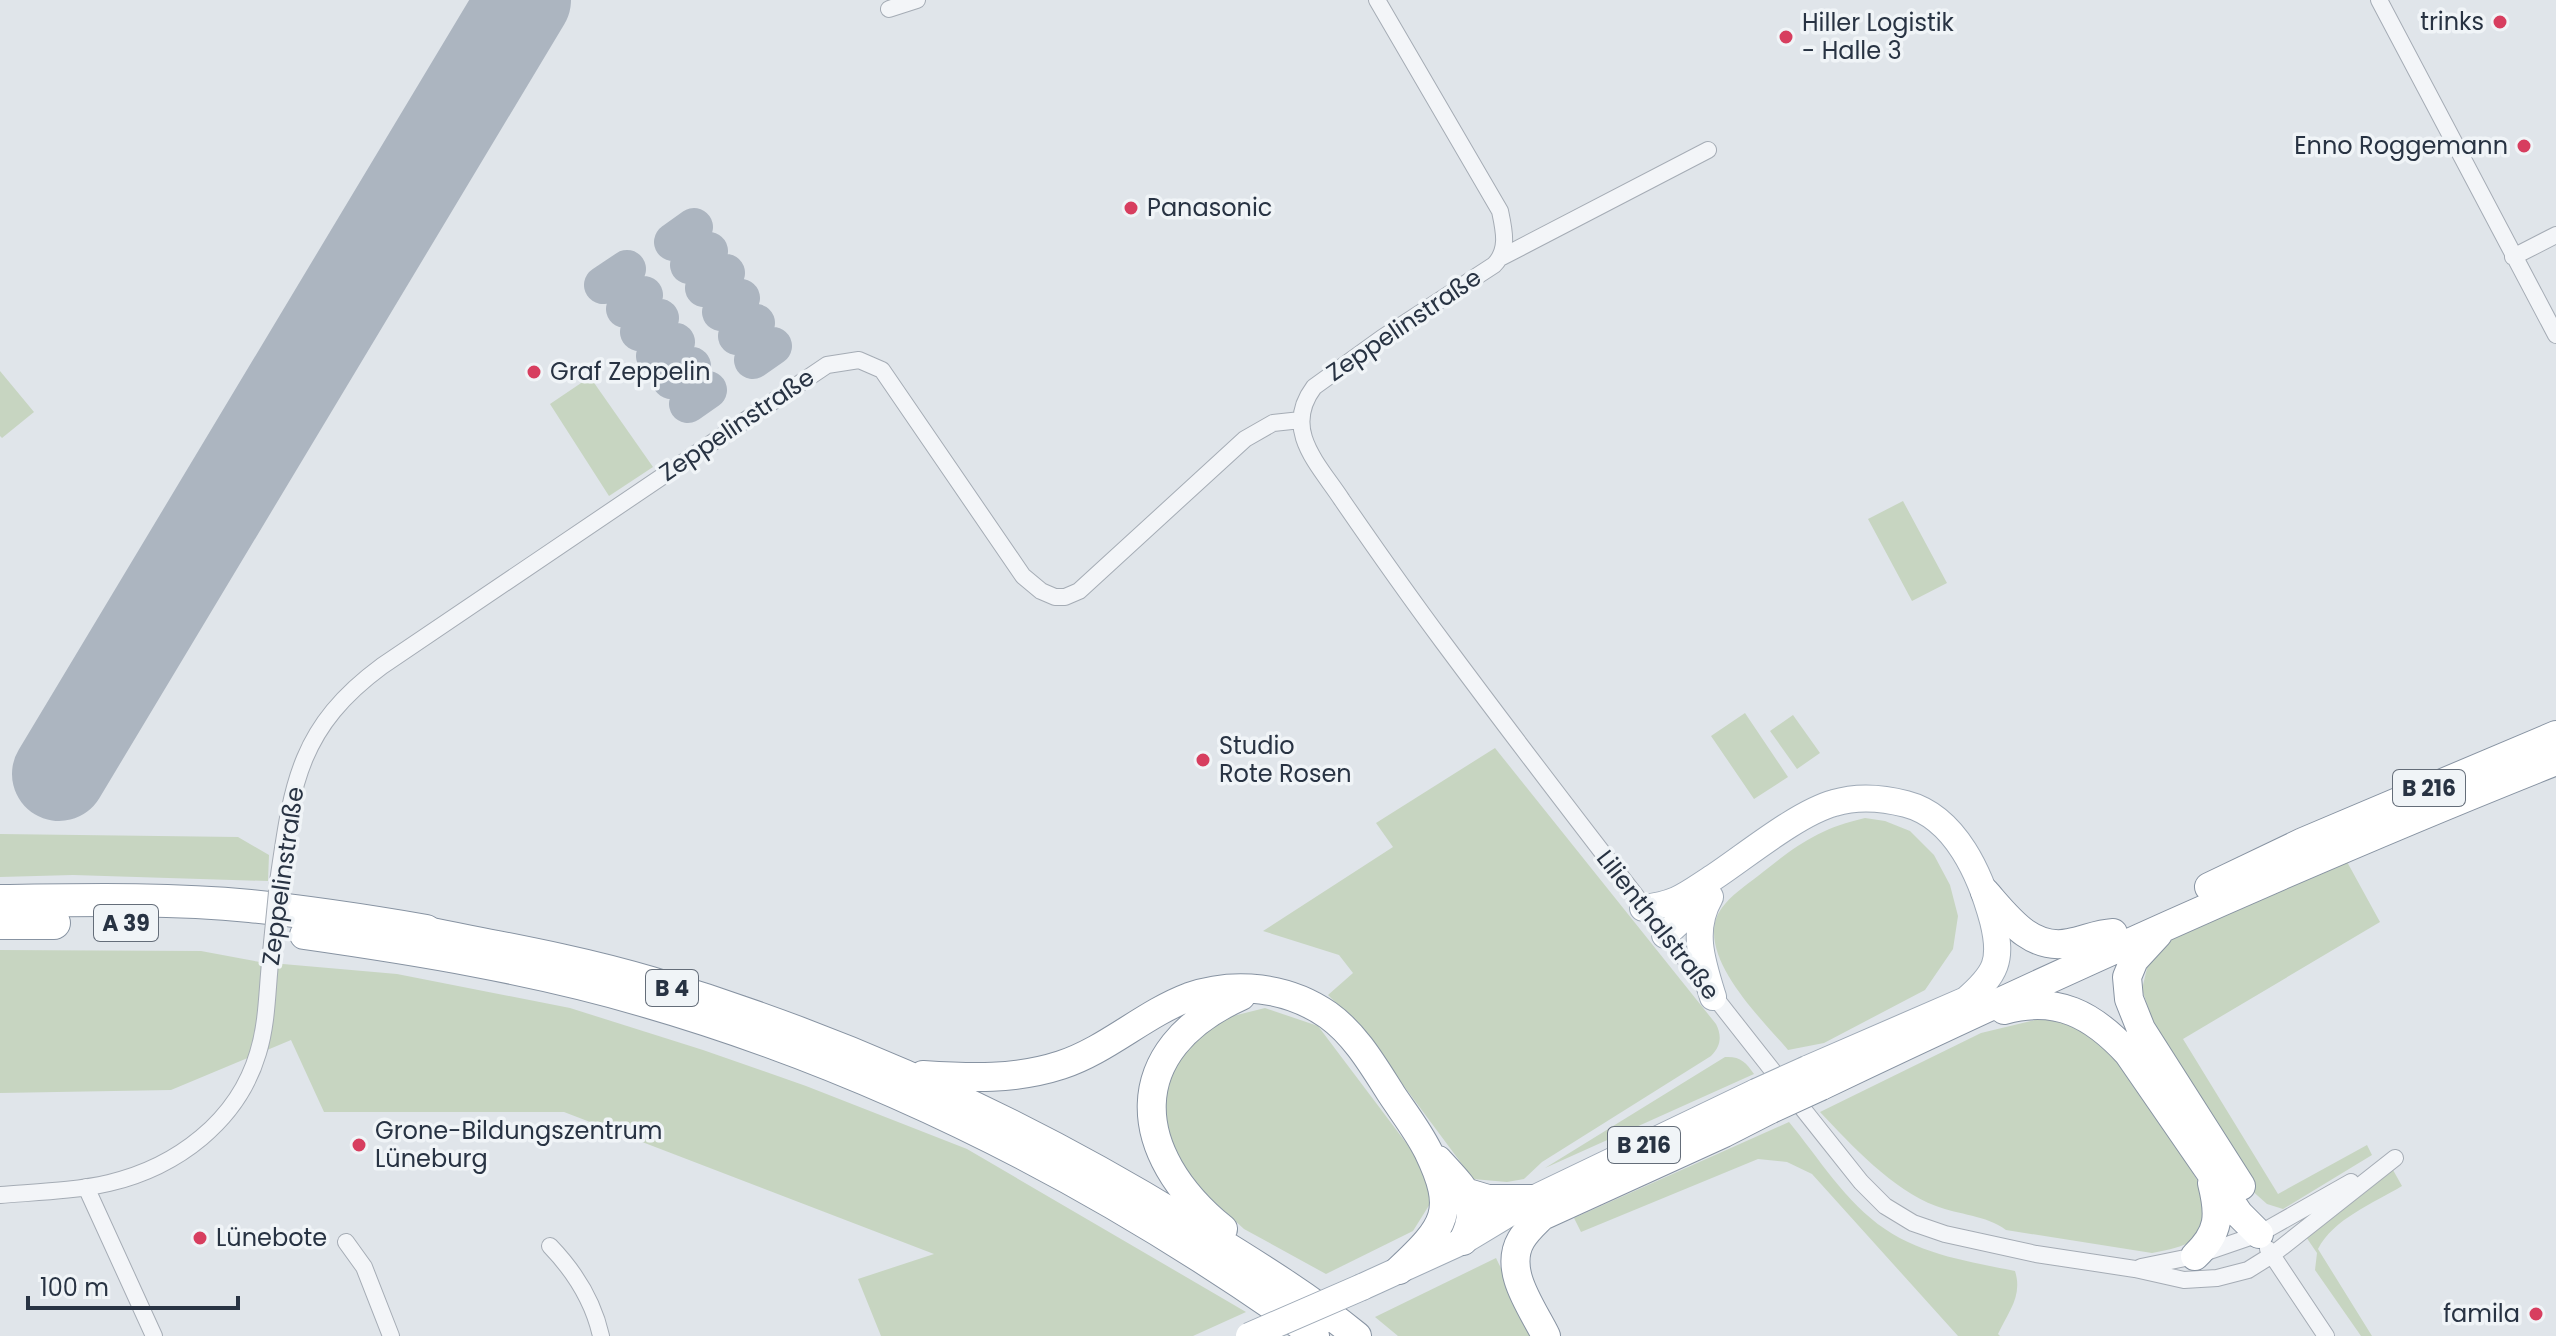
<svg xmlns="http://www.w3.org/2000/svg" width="2556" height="1336" viewBox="0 0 2556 1336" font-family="Poppins,sans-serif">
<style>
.green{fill:#c7d5c1}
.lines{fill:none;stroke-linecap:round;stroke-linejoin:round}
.taxiway{stroke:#acb5c0;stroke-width:38}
.runway{stroke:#acb5c0;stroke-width:94}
.minor-casing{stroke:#a5acb5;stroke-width:18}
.primary-casing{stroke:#9faab7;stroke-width:28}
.trunk-casing{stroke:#8793a2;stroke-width:30}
.motorway-casing{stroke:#8793a2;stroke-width:34}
.minor{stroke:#f3f5f8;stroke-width:16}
.primary{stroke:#fff;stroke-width:26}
.trunk{stroke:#fff;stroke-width:28}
.motorway{stroke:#fff;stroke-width:32}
.minor-bridge-casing{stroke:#a5acb5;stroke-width:18;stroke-linecap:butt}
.primary-bridge-casing{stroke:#9faab7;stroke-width:28;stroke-linecap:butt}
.trunk-bridge-casing{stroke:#8793a2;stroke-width:30;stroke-linecap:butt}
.minor-bridge{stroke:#f3f5f8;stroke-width:16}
.primary-bridge{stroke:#fff;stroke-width:26}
.trunk-bridge{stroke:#fff;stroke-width:28}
.poi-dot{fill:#d73e5f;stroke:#f0f4f7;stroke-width:3}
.labels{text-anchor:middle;stroke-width:7;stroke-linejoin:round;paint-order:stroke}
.shield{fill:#f0f4f7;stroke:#646d79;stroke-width:2}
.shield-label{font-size:22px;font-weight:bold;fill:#283343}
.poi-label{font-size:24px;fill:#283343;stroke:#f0f4f7;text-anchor:start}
.street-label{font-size:24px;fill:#283343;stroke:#f0f4f7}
</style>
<rect width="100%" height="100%" fill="#e0e5ea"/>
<path class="green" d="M0,371L34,412L2,438L0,436Z
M590,377L653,467L609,496L550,404Z
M1903,501L1947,583L1912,601L1868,519Z
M1745,713L1788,777L1754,799L1711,736Z
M1793,715L1820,753L1797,769L1770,731Z
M1495,748L1716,1024C1722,1036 1721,1046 1711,1056L1542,1162L1524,1179L1507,1182L1473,1179L1360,1027L1328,995L1353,973L1339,955L1263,931L1393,847L1376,823Z
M1865,818L1885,821L1910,831L1934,855L1950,885L1958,916L1953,949L1925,990L1824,1043L1788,1050C1761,1018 1686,947 1725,904C1735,892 1751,882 1763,872C1798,844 1821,828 1865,818Z
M0,834L238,837L269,855L268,881L73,875L0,877Z
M2346,860L2380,922L2183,1039L2278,1194L2367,1145L2372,1155L2283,1209L2267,1204L2249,1188L2155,1029L2142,989L2152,948Z
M0,950L201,951L260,962L397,974L570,1008L703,1050L806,1086L967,1149L1246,1312L1193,1336H881L858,1279L934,1254L564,1112H324L291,1040L171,1090L0,1093Z
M1265,1008L1318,1026L1413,1152L1433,1199L1413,1231L1326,1274L1244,1229L1185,1175L1168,1139L1162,1104L1172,1063L1200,1034L1229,1017Z
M2043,1018C2057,1020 2073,1022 2085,1029C2127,1054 2178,1150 2206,1194C2212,1238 2192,1246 2152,1253L2006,1230C1986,1215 1959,1215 1936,1206C1893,1190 1851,1145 1820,1112L1981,1033Z
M1725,1057C1740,1056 1746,1062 1754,1074L1545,1168Z
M1789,1122C1818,1157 1846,1203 1885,1229C1923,1255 1971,1262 2015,1271C2023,1296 2008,1312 1998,1334L2000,1336H1958L1812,1174L1787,1162L1758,1159L1581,1232L1574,1218Z
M2393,1170L2402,1186C2374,1203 2333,1219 2318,1249L2372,1336H2361L2315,1270L2317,1253L2304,1234Z
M1496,1258L1534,1336H1398L1375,1317Z"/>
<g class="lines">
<path class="taxiway" d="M673,242L694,227
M689,265L709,251
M603,285L627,269
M704,288L726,273
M625,309L644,295
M721,312L741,298
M639,332L660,318
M737,336L756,323
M655,356L676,342
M753,360L773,346
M671,380L692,366
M688,404L708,390"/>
<path class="runway" d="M59,774L524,0"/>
<defs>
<path id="minor" d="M1377,0L1500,211C1504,230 1509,250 1494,265L1382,338L1314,387C1302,403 1298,419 1304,438C1311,460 1329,480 1342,500C1375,548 1408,595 1443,642C1579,825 1719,1004 1861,1182L1885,1206L1913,1223L1945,1234L2036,1254L2135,1269L2184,1280L2217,1278L2248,1270L2272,1255L2395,1158
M2379,0L2556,335
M889,9L917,0
M1502,257L1708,150
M2513,257L2556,235
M278,882C292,785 298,728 382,666L827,365L859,360L882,370L1023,576L1041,591L1055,597H1065L1079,591L1245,439L1273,423L1301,420
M86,1187L154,1336
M0,1195C36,1192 74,1191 109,1183C177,1167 238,1121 258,1053C267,1024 267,993 270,963
M346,1242L364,1267L391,1336
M550,1246C575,1272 593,1300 601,1336
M2268,1249L2326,1336
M2141,1267L2195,1256L2259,1234L2351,1182"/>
<path id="primary" d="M1710,897C1691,930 1702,962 1713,997
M1643,908C1678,904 1686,895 1714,877C1747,855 1798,813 1834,803C1857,796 1883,798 1906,804C1956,817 1981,876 1993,921C2003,961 1996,974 1966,1000L1807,1069
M1665,935L1708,895
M1362,1287L1463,1241L1533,1199L1756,1092"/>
<path id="trunk" d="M2209,887L2303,842L2556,735
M1985,892C2007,917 2031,951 2069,943C2085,940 2097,934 2113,933
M426,931C501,946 577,959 651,981C839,1037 1018,1118 1186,1221C1244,1257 1303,1292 1357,1336
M2158,934L2134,960L2127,977L2129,999L2141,1029L2241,1186
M304,935C416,951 533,970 642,1002C885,1072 1110,1189 1315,1336
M2004,1010C2057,995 2093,1015 2128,1053L2239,1214L2259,1234
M923,1075C970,1078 1015,1080 1061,1065C1107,1050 1144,1014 1189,997C1235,981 1288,987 1328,1015C1356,1035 1374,1067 1392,1095C1404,1113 1418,1131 1428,1151C1457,1211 1446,1226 1399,1270
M1821,1086C2062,971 2307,860 2556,761
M1438,1160C1463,1188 1483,1202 1463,1241
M1468,1193L1488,1199H1533
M1223,1229C1129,1153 1121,1050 1241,996
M2195,1256C2220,1232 2220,1215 2212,1183
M1546,1336C1533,1309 1503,1271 1521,1240C1526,1231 1535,1223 1542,1216L1724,1133L1771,1109"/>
<path id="motorway" d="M0,901C83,900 167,898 250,906C309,912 368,921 426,931
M0,923H54"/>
</defs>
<use href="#minor" class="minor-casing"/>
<use href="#primary" class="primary-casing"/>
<use href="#trunk" class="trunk-casing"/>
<use href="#motorway" class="motorway-casing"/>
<use href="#minor" class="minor"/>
<use href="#primary" class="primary"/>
<use href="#trunk" class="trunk"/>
<use href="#motorway" class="motorway"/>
<defs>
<path id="minor-bridge" d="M270,963L278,882"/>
<path id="primary-bridge" d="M1756,1092L1807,1069
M1249,1336L1362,1287"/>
<path id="trunk-bridge" d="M1771,1109L1821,1086"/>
</defs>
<use href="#minor-bridge" class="minor-bridge-casing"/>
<use href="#primary-bridge" class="primary-bridge-casing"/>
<use href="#trunk-bridge" class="trunk-bridge-casing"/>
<use href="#minor-bridge" class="minor-bridge"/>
<use href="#primary-bridge" class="primary-bridge"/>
<use href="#trunk-bridge" class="trunk-bridge"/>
</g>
<g class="poi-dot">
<circle cx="2500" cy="22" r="8"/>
<circle cx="1786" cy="37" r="8"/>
<circle cx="2524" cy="146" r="8"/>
<circle cx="1131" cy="208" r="8"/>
<circle cx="534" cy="372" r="8"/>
<circle cx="1203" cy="760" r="8"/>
<circle cx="359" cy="1145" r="8"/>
<circle cx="200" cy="1238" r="8"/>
<circle cx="2536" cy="1314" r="8"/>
</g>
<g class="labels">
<g class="shield">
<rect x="2393" y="770" width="72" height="36" rx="6"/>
<rect x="94" y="905" width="64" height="36" rx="6"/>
<rect x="646" y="970" width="52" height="36" rx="6"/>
<rect x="1608" y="1127" width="72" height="36" rx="6"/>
</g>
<g class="shield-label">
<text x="2429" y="796">B 216</text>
<text x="126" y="931">A 39</text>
<text x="672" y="996">B 4</text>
<text x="1644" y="1153">B 216</text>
</g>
<g class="poi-label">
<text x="2484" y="30" text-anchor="end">trinks</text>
<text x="1802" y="31">Hiller Logistik<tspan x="1802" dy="28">- Halle 3</tspan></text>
<text x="2508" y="154" text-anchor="end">Enno Roggemann</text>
<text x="1147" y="216">Panasonic</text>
<text x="550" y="380">Graf Zeppelin</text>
<text x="1219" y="754">Studio<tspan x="1219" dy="28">Rote Rosen</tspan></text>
<text x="375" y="1139">Grone-Bildungszentrum<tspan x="375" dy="28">Lüneburg</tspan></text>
<text x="216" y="1246">Lünebote</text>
<text x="2520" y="1322" text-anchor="end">famila</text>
</g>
<g class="street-label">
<text transform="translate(1404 325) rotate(-34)" y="8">Zeppelinstraße</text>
<text transform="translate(737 425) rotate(-34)" y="8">Zeppelinstraße</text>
<text transform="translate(283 876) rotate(-82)" y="8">Zeppelinstraße</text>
<text transform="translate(1658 925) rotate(52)" y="8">Lilienthalstraße</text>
</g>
</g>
<path d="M28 1296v12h210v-12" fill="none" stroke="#283343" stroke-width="4"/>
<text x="40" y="1296" font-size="24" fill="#283343" stroke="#f0f4f7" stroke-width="6" paint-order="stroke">100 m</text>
</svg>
